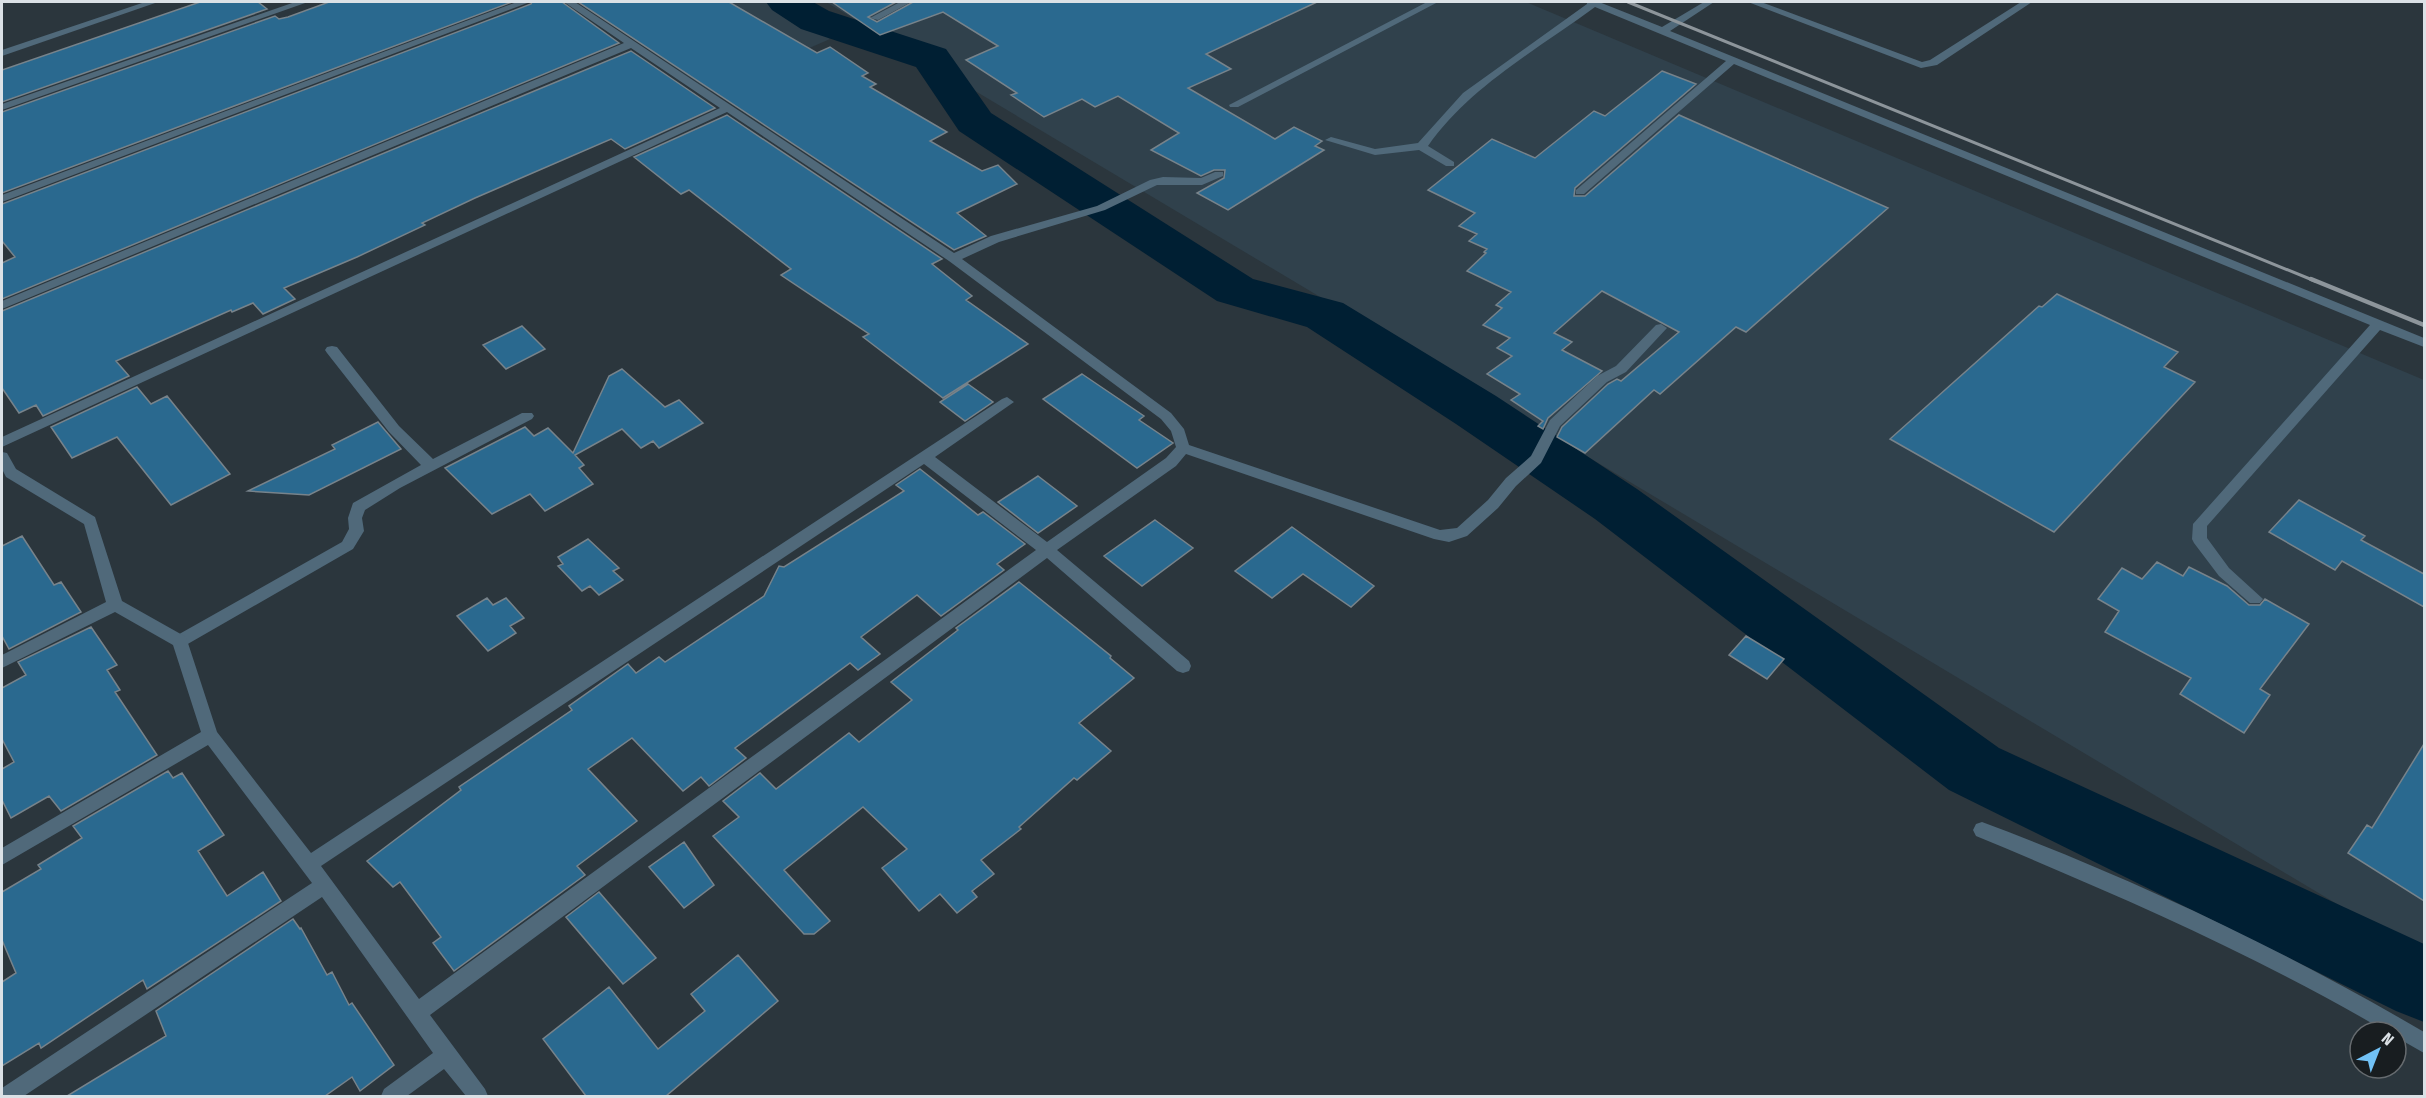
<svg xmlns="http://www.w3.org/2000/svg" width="2426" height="1098" viewBox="0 0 2426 1098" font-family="'Fira Sans Condensed',sans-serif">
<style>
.built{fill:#30414c}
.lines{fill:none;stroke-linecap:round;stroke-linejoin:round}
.river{fill:#001f33;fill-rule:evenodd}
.building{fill:#2a698f;stroke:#77838b;stroke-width:1.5}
.service{fill:#50697a;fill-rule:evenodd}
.minor{fill:#50697a;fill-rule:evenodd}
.rail-far1{stroke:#8d959b;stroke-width:3}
.rail{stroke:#8d959b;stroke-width:4.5}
</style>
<rect width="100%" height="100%" fill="#2b363d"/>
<path class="built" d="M578,2H777L830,39L710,91Z
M826,2H1526L2424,380V956Z"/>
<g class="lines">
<path class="river" d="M766,2H813L829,11L946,49L991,113L1253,279L1343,303L1496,396L1637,489L1999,748L2424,944V1022L2396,1011L1949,790L1595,519L1456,424L1307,327L1217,301L959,131L916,67L801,29L772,10Z"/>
</g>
<path class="building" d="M200,2H258L267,9L2,102V70Z
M329,2H512L2,193V112L275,16L279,19L288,17Z
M532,2H562L619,43L2,299V263L15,257L2,241V204L531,4Z
M578,2H729L817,53L830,47L868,73L862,76L876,84L870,87L947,132L930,141L982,171L998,165L1017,184L957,213L986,236L954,250Z
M832,2H896L868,17L877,22L913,2H1317L1206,54L1231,69L1188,88L1275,139L1294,127L1322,141L1315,146L1324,150L1228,210L1197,193L1224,178L1225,170H1214L1201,176L1151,150L1179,133L1118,96L1095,107L1082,99L1044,117L1011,95L1017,93L966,60L998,46L943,12L880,35Z
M631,51L715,108L625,149L611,139L475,198L422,223L425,225L357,257L284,288L295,299L263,314L253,303L232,312L231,310L116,361L129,376L43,416L36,405L19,413L2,388V311Z
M1662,71L1696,84L1575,188L1574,196H1585L1679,115L1888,208L1746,332L1736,327L1660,394L1654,390L1585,453L1557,437L1562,427L1608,384L1617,379L1621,381L1679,332L1602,291L1554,333L1572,342L1562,350L1602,371L1548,418L1543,429L1538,426L1543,421L1511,400L1520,394L1487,374L1512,356L1497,348L1510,338L1483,325L1502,308L1496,305L1511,292L1467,271L1486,253L1484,252L1487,249L1469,241L1477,234L1459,226L1475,213L1428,190L1492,139L1535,158L1594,111L1605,116Z
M727,115L942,259L932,264L972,296L966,300L1028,344L943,398L863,337L869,334L781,275L791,269L689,190L681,194L634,157Z
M2057,294L2178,352L2164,367L2195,382L2054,532L1890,439L2039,306L2042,307Z
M522,326L545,349L506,369L483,345Z
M622,369L665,407L679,400L703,423L659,448L653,441L641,448L622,429L575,455L584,465L579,468L593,484L545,511L530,494L492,514L445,468L525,427L534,436L548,428L573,453L609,376Z
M1082,374L1144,416L1139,420L1173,443L1137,468L1043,399Z
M968,384L993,402L965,421L940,402Z
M137,387L151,404L167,396L230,474L171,505L117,437L72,458L51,427Z
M378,422L401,449L309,495L248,491L335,449L332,445Z
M920,469L978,515L983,512L1025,544L997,564L1004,570L941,616L917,595L861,637L880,654L858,670L850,663L735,748L746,758L709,786L701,777L683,791L632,738L588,769L637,821L577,866L585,875L454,971L433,943L441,937L400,882L393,887L367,861L461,790L459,787L572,710L569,706L628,664L636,673L659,657L665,662L764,596L779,566L784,567L904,491L896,485Z
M1038,476L1077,506L1038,533L998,502Z
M2299,500L2365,536L2361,540L2424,574V607L2342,561L2335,570L2269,532Z
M1155,520L1193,548L1142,586L1104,556Z
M1292,527L1374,586L1351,607L1303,574L1272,598L1235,571Z
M22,536L54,585L61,582L81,612L9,649L2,636V546Z
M588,539L619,568L613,571L623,580L599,595L590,586L582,591L558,566L563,564L558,557Z
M2157,562L2183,576L2189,567L2227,586L2249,605H2260L2265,599L2309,624L2260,689L2270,695L2244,733L2180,694L2191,678L2105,632L2119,611L2098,599L2122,568L2142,579Z
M1019,582L1111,656L1110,658L1134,678L1079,723L1111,751L1077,780L1074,778L1019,827L1021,829L981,860L994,874L972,891L977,897L957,913L940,894L919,911L882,868L907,849L863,807L784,870L830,921L814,934H804L713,836L739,817L723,801L760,773L776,789L849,733L859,742L912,700L891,682L958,630L956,628Z
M487,598L493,605L506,598L524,618L510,626L516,633L488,651L457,616Z
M91,627L117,665L107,670L120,690L115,692L157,755L61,811L49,796L11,818L2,800V769L14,762L2,739V688L26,675L18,662Z
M1746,636L1784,659L1767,679L1729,655Z
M2424,744V901L2348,853L2367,825L2372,828Z
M168,771L173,778L182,773L224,835L198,851L227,896L263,872L281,901L147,989L143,980L41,1048L39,1043L2,1066V982L16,973L2,940V892L41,869L38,865L82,838L73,826Z
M684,842L714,885L684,908L649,867Z
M599,892L656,958L623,984L566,917Z
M293,919L300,929L301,928L327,975L332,972L349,1005L352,1003L394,1065L360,1091L352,1077L325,1096H67L166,1036L156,1011Z
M738,955L778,1001L666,1096H586L543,1039L609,987L658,1049L705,1011L691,994Z"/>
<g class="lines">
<path class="service" d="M900,2H911L878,20L870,18Z
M332,346L337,347L399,426L433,459L522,413H532L534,416L532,419L400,488L365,510L362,518L364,531L353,549L186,645L180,647L174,645L172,641L174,637L342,542L349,529L348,518L353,503L421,465L389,432L327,353L325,350L327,347Z"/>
<path class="minor" d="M145,2H158L2,56V50Z
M295,2H308L2,110V104Z
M517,2H530L2,202V195Z
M564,2H575L954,253L991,236L1097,206L1150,180L1163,177L1201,178L1215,172H1223V176L1202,185H1157L1105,210L999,242L962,259L1171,413L1184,429L1189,445L1440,530L1457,528L1488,500L1506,478L1531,456L1550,420L1597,376L1616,366L1656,325L1661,324L1667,328L1626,372L1607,382L1560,426L1541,463L1516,486L1498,508L1467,536L1449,542L1434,539L1186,454L1176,466L1057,550L1189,661L1191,666L1189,671L1183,673L1177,671L1047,558L430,1015L485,1089L488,1096H466L444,1069L407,1096H381L384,1089L433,1053L322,897L24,1096H2V1088L312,883L208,745L2,865V848L201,732L173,645L115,612L2,668V655L106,602L84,524L6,477L2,469V452L7,453L16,469L95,517L122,601L186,637L217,732L311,853L1002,399L1007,397L1014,402L935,457L1047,542L1166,458L1176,447L1171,431L1161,419L949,261L727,112L2,447V437L720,108L631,48L2,309V301L624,43ZM924,464L1036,550L419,999L321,866Z
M1427,2H1438L1238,107H1230L1229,105Z
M1587,2H1599L1662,27L1704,2H1714L1670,31L2424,338V347L2380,330L2207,526V538L2229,568L2263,599L2260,603H2250L2219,576L2194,543L2192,539L2193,524L2370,325L1734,64L1584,194H1576V190L1726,61L1595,7C1538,49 1469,87 1428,146L1454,162V166H1446L1419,150L1375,155L1325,140L1331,137L1375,149L1418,143L1463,93L1587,4Z
M1748,2H1761L1922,62L1930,60L2021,2H2032L1937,65L1921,68Z
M1982,822C2135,879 2284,950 2424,1032V1053L2396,1037V1032H2387C2254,954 2118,895 1976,836L1973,830L1976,824Z"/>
<path class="rail-far1" d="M1628,2L2315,281"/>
<path class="rail" d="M2311,279L2424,325"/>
</g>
<rect width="2426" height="1098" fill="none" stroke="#dbe1e6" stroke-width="6"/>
<g transform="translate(2378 1050) rotate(42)"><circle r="28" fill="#181d20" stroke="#666b6f" stroke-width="1.5"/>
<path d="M0-4.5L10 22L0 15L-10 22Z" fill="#71c1f5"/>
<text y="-9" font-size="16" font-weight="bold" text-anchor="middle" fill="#dbe1e6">N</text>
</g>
</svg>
